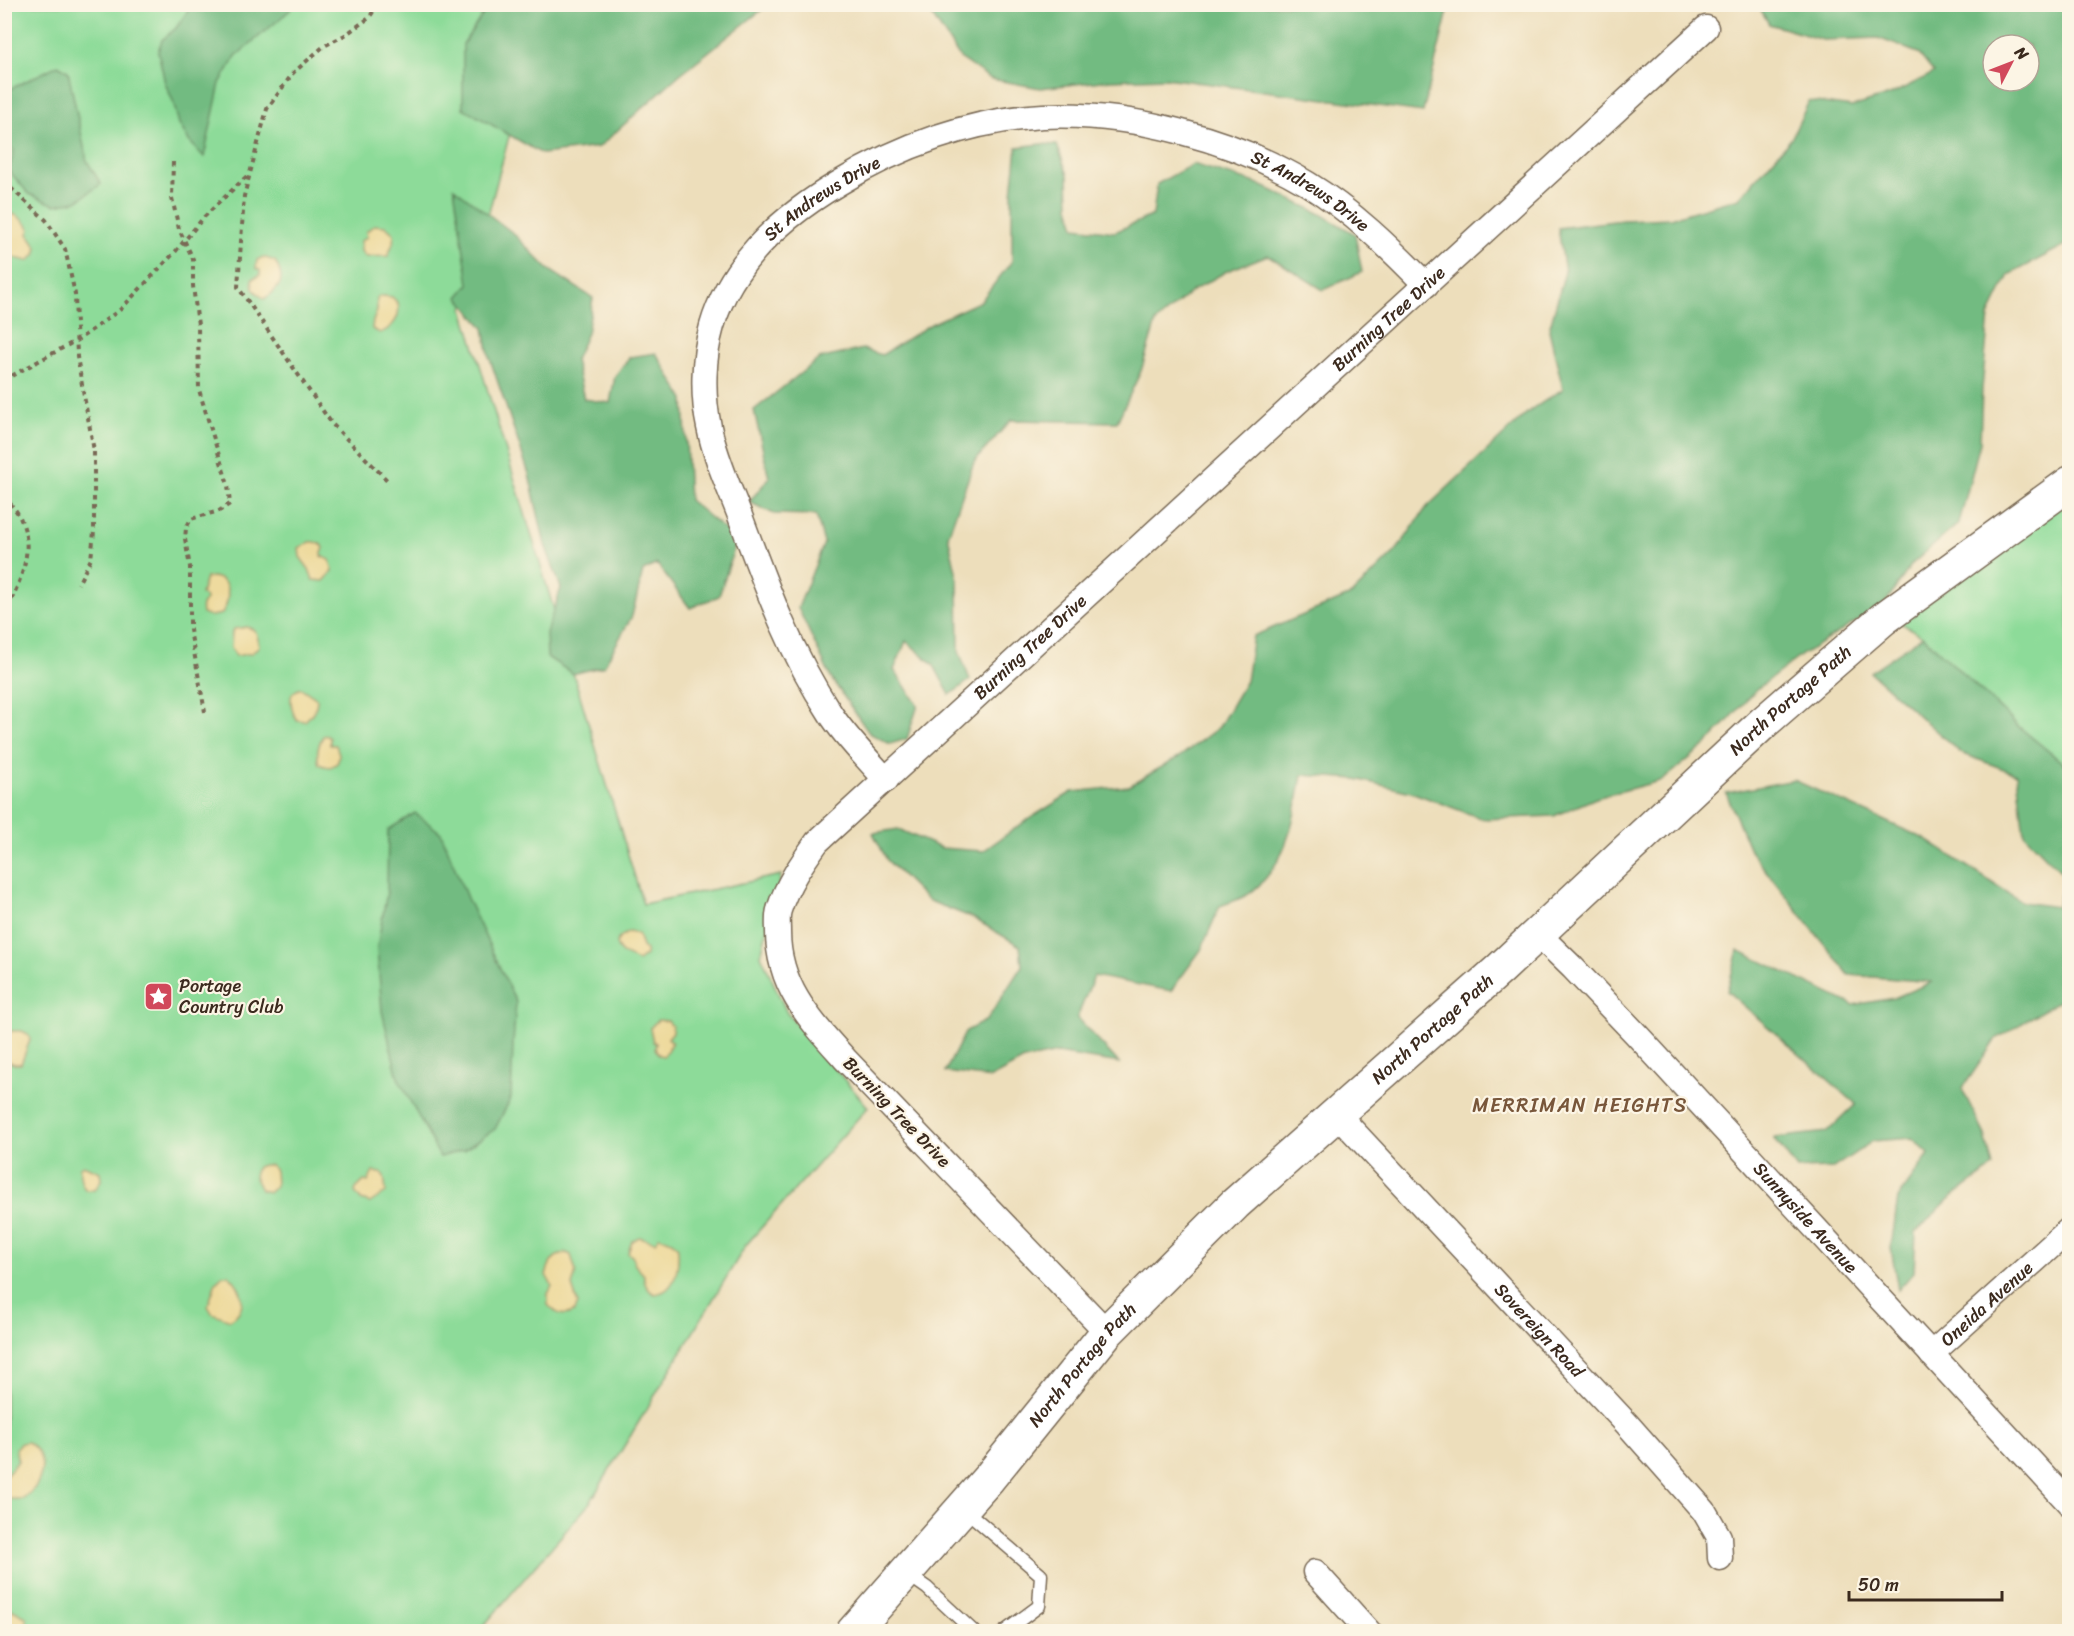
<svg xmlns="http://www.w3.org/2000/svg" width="2074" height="1636" viewBox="0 0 2074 1636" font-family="Sriracha,sans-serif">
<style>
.green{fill:#8ddb99;stroke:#64825c;stroke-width:1.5}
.forest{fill:#72bb81;stroke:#567250;stroke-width:1.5;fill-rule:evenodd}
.sand{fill:#eeda9e;stroke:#94825e;stroke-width:1.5}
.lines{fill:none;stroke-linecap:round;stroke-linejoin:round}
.lane-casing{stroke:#796955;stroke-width:15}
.street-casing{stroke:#796955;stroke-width:27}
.secondary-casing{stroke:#796955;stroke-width:36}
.path{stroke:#796955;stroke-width:4;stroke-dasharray:4.5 4.5;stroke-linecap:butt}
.lane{stroke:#fff;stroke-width:12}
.street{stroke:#fff;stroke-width:24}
.secondary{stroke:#fff;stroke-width:33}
.labels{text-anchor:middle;stroke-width:4.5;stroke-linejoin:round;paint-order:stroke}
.street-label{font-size:18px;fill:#3b2a1e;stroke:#fcf5e5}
.poi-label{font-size:18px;fill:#3b2a1e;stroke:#fcf5e5;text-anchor:start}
.neighbourhood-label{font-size:20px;letter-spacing:1.5px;fill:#78563a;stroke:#fcf5e5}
</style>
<rect width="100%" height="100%" fill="#fcf5e5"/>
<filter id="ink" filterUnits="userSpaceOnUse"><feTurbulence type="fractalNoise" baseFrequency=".0167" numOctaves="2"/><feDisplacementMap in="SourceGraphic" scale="12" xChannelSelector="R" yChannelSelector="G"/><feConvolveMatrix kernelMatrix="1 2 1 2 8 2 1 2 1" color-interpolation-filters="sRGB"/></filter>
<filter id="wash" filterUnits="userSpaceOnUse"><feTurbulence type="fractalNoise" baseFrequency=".008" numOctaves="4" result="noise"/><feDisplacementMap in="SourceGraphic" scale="24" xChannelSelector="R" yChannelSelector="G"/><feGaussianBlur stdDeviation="1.35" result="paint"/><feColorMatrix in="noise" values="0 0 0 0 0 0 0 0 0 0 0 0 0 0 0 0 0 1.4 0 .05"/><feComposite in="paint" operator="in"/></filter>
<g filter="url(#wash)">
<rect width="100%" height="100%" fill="#eddebb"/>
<path class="green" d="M5,5H544L463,309L643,904L781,875L761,955L787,1013L868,1107L746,1245L589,1504L479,1631L5,1632Z
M2069,498V768L2019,727L1923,636L1899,622Z"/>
<path class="forest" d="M192,5H296L236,56L220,83L204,157L189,141L179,124L173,101L165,83L158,51L162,40L176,28Z
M489,5V4L768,5L679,75L599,147L542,154L463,108V44Z
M925,5H1452L1449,7L1423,112L1165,78L1111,80L1040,88L991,79L960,58Z
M1758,5H2069V243L2009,275L1989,316L1982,389L1980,443L1959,523L1912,564L1884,605L1803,654L1756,690L1707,744L1663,780L1596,798L1554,816L1483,819L1411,792L1356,779L1302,775C1295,816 1288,861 1254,890C1246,898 1230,902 1220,906L1201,950L1171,991L1094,976L1077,1018L1119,1063L1057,1053L1024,1060L991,1078L945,1072L966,1031L987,1020L1022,966L1020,946L973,918L927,900L887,860L873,833L898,829L941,848L983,851L1026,821L1072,792L1129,786L1179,757L1219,727L1246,681L1253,636L1351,595L1396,551L1427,507L1528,412L1563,389L1549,330L1565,272L1558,228L1623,220L1671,218L1739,198L1791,139L1809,101L1852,107L1890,95L1934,73L1918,53L1878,38L1823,40L1769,24ZM1993,45H2029V81H1993Z
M58,65L68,71L69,76L87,161L101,184L77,201L55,205L29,194L9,171L14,150L5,143L4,92Z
M1041,144L1057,145L1068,175L1069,206L1075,227L1115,232L1153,215L1157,184L1193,164L1256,183L1317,212L1355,234L1362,272L1323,290L1268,255L1227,271L1192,291L1156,322L1141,371L1117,422L1011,420L974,462L948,536L958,580L959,651L970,680L950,695L933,664L906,641L894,670L918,705L907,739L890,744L869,733L831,678L798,608L824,543L816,515L774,514L749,502L769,478L754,410L819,359L863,349L882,355L931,324L981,301L1012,261V194L1017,147Z
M454,188L513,233L548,269L593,298L587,333L575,360L584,399L610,403L615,376L630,357L656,353L684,399L689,500L724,529L738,537L719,596L690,608L657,564L643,571L632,616L604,666L573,674L547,657L546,633L561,588L545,545L529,474L489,356L484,328L458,297L469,284Z
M1923,636L2019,727L2069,768L2070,994L1996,1039L1962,1089L1985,1135L1993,1167L1948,1200L1916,1232L1914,1272L1898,1290L1891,1248L1898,1198L1929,1154L1912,1138L1873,1141L1833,1168L1797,1169L1774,1138L1827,1132L1856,1104L1727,991L1738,950L1853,1005L1894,998L1932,982L1849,975L1751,852L1726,793L1794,780L1925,839L2022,902L2057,907L2066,877L2024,834L2017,774L1961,753L1870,672Z
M415,813L441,833L467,898L516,1002L513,1044L511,1098L495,1129L464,1150L440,1157L398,1078L382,1011L377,948L387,892L388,830Z"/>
<path class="sand" d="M13,214C20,216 25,222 30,229L28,234L37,247L35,255L28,261L15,258L5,250V217Z
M374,225L385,226L394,234L393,243L388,256L366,257L361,251V241L367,237L366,232Z
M263,257L275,261C286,280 281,288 264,299L253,289L252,279L260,275V270L256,269L257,260Z
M383,296L392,297L398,303C401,317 393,328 380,333L372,329C372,319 375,317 377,311C378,305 375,303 378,297Z
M310,542C315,541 321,543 324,548L321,556L330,560L333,571L324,581L313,580L309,569L300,557L299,548Z
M212,577C232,579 230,600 222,614L211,616L202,614C201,608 201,604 206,600L205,597L201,594L206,578Z
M247,627C259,630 257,637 259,646L252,653L236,656L231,648L232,632L234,629Z
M301,688L317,699C317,709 312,714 305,721L297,720C293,716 289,700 292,694C294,691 299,689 301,688Z
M327,735L330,738V745H336L339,754L338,762C332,768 328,768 319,764C316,755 318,744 323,736Z
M629,932L638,934L642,947L646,950V955L638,961C630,957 618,954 616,943L620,937Z
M658,1020L668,1021L672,1026L673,1032L668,1038L672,1042L664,1056L659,1055L655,1048L656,1043L653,1042L650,1028Z
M11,1031H22L28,1034L30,1040L21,1064H14L6,1060L7,1050L5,1048V1037Z
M83,1165L100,1172L101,1180L95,1190H86C81,1185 79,1174 80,1167Z
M263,1165H271L275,1171L276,1185L269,1192L261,1190L254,1176L257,1167Z
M373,1172L381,1173L384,1176L386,1192L370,1203L361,1200L355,1192L356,1189L364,1181L368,1182Z
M639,1237L655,1242L659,1237C665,1238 674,1241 677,1246C679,1250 678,1256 678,1261C677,1276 672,1292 655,1294C648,1291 643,1283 644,1275L635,1265L633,1257L628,1253L632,1241Z
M567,1253L571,1255L576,1272L572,1286L578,1304L575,1311C563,1318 557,1314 548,1305V1294L552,1286L546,1275C549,1263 554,1254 567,1253Z
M223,1275H229C243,1288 249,1309 230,1320L212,1313L208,1306L216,1282Z
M27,1442C31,1445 36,1448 38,1452C48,1469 37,1490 23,1499H5V1476L18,1461C15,1451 14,1443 27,1442Z
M11,1609L26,1617L27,1623L21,1631H5V1614Z"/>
</g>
<g filter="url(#ink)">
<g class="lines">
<defs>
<path id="lane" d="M963,1508L1041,1575L1039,1606L1004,1632
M907,1574L927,1588L974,1632"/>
<g id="street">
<path id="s1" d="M886,780C867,758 845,737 830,713C789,650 766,586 740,516C729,487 715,457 709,427C702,395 703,357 712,326C731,261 783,216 839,183C899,146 971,120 1043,116C1131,112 1233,139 1308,184C1352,211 1390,248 1426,285"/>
<path id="s2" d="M1538,934L1573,968L1636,1034L2070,1504"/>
<path id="s3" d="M1337,1114L1627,1424L1704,1511L1719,1537L1720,1558"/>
<path id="s4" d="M1107,1332L845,1059C811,1021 778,987 778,932C778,925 777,916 779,910C787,884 802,863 817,842L1706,28"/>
<path id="s5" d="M1931,1354L2070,1229"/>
<path d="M1315,1572L1369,1632"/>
</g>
<g id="secondary">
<path id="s6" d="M853,1632L989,1478L1107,1332L1235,1204L1500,969L1763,723L1846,651L1883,619L2070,483"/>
</g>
</defs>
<use href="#lane" class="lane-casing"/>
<use href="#street" class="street-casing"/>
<use href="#secondary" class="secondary-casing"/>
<path class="path" d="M378,4L369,18L345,35L324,46L293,73L267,109L244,196L238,287L332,424L389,482
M173,162L172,198L179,229L193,259V286L198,325L199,390L228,485L230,504L219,511L191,519L186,528L185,539L190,567V630L205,712
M4,182L46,220L65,249L75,294L77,357L94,451V532L91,559L78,584
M4,380L79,339L121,309L176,251L204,217L249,174
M4,496C10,504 18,511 21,520C36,552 18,586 4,615"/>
<use href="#lane" class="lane"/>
<use href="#street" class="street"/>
<use href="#secondary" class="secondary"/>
</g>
</g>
<defs>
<symbol id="sight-square" viewBox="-11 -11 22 22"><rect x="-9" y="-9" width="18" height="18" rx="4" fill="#d1495b" stroke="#fcf5e5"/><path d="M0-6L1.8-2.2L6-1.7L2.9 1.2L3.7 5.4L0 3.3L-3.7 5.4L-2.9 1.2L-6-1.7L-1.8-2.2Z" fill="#fff"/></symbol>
</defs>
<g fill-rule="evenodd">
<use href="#sight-square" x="142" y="980" width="33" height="33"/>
</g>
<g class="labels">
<g class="street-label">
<text dy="6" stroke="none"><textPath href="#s1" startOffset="1196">St Andrews Drive</textPath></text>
<text dy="6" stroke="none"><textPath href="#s1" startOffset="674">St Andrews Drive</textPath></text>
<text dy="6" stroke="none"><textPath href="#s4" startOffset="1401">Burning Tree Drive</textPath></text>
<text dy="6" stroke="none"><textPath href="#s4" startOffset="915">Burning Tree Drive</textPath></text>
<text dy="6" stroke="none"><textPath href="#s6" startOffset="1324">North Portage Path</textPath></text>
<text dy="6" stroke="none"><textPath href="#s6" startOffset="838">North Portage Path</textPath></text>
<text transform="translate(897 1112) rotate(46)" y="6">Burning Tree Drive</text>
<text dy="6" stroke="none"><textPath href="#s2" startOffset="390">Sunnyside Avenue</textPath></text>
<text dy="6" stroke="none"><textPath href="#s5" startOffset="75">Oneida Avenue</textPath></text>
<text dy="6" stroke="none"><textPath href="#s3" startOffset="296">Sovereign Road</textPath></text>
<text dy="6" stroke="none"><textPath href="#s6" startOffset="352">North Portage Path</textPath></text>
</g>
<g class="poi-label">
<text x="179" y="992">Portage<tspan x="179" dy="21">Country Club</tspan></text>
</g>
<g class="neighbourhood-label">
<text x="1580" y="1112">MERRIMAN HEIGHTS</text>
</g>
</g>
<rect width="2074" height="1636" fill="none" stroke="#fcf5e5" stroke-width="24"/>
<g transform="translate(2011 63) rotate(48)"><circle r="28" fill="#fcf5e5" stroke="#afa495" stroke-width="1.5"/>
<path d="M0-4.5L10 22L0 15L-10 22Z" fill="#d1495b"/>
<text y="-9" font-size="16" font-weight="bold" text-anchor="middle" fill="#3b2a1e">N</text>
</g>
<path d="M1849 1591v9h153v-9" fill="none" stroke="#3b2a1e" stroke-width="3"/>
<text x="1858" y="1591" font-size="18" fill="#3b2a1e" stroke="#fcf5e5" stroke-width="4.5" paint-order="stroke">50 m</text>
</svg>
